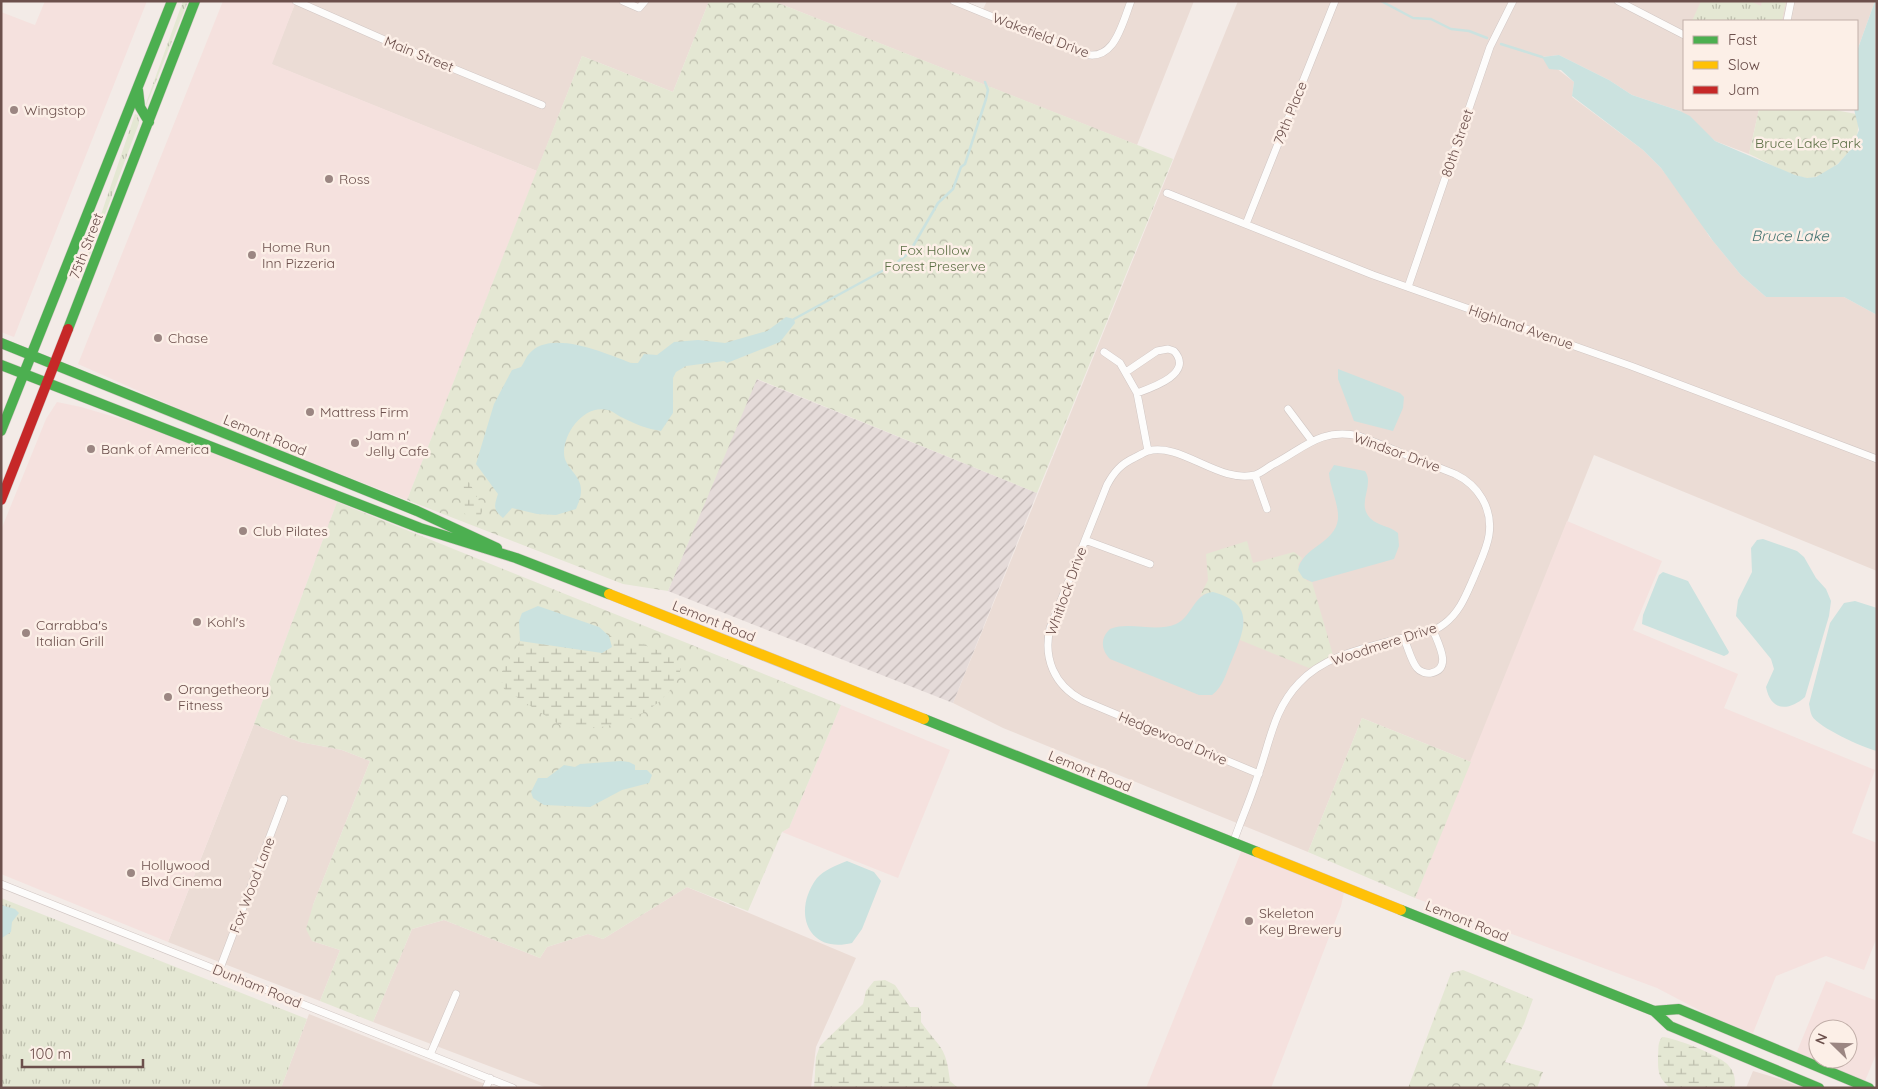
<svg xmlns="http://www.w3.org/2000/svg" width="1878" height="1089" viewBox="0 0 1878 1089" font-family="Quicksand,sans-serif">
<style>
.residential{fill:#ebdcd5}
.commercial{fill:#f5e1de;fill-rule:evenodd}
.industrial{fill:url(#industrial-furrows)}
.grass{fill:url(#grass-tufts)}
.forest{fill:url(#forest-crowns)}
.wetland{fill:url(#wetland-marsh)}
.water{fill:#cbe2df}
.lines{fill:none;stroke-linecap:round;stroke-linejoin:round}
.stream{stroke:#cbe2df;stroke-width:2.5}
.street-casing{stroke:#d0c6c3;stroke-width:8}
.fast-casing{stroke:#d2c7c4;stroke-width:11}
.slow-casing{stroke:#d2c7c4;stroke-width:11}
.jam-casing{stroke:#d2c7c4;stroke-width:11}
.street{stroke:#fdfcfb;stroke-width:7}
.fast{stroke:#4caf50;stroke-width:10}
.slow{stroke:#ffc107;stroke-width:10}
.jam{stroke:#c62828;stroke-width:10}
.poi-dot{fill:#9b8682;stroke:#fcefe7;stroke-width:2}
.labels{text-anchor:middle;stroke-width:5;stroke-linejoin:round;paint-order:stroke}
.street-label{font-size:14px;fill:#6c504c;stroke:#fcefe7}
.poi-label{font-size:14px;fill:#6c504c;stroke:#fcefe7;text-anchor:start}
.park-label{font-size:14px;fill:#5d7046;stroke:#fcefe7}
.water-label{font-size:15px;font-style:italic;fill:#477673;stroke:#fcefe7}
</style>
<defs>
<pattern id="industrial-furrows" width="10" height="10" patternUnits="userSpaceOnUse" patternTransform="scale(1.25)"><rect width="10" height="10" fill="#e5dbd9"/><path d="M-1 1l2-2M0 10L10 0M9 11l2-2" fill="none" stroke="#beb4b2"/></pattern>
<pattern id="grass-tufts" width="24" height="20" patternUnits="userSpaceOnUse" patternTransform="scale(1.25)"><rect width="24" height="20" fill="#e4e7d3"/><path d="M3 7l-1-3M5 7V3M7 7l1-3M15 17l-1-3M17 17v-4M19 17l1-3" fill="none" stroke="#bdbead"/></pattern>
<pattern id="forest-crowns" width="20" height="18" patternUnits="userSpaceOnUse" patternTransform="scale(1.25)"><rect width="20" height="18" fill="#e4e7d3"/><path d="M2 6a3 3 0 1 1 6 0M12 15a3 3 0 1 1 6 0" fill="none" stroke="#bdbead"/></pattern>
<pattern id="wetland-marsh" width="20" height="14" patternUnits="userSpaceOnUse" patternTransform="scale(1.25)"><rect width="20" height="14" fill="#e4e7d3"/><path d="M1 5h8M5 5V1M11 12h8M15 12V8" fill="none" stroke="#bdbead"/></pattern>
</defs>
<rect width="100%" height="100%" fill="#f3ebe7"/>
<path class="residential" d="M296,1H709L673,92L582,56L537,171L271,64Z
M773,1H965L983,9L987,1H1194L1137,145Z
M1238,1H1875L1857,51V21H1684V109H1759L1749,154L1715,141L1680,111L1632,95L1609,80L1559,55L1542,57L1574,82L1572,97L1643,150L1661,168L1697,216L1709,236L1741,275L1766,297H1844L1877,315V571L1594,455L1471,762L1362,718L1308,852L1003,728L953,703Z
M254,724L300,742L342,750L370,761L313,905L312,941L340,950L320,1001L168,942Z
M687,887L856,958L816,1047L811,1088H547L373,1022L412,929L444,920L540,958L547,947L588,934L603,939Z
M309,1014L495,1088H281Z
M1753,1071L1780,1079L1803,1088H1746Z"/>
<path class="commercial" d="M45,1H147L14,337L1,332V12L35,25Z
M223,1H296L272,64L537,171L407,500L215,425L78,364Z
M57,402L81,407L159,430L337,502L254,724L168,942L1,874V530L46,419Z
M1567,521L1662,561L1633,630L1738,674L1724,708L1875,770L1852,833L1877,843V937L1864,970L1826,956L1776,976L1753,1033L1716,1019L1657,988L1415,898Z
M841,705L950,750L898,878L782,832L789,828Z
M1243,847L1345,888L1341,906L1271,1088H1146Z
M1826,981L1877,1001V1052L1865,1081L1796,1054ZM1818,1029H1848V1059H1818Z"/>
<path class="industrial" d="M756,379L1037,493L953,703L668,591Z"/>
<path class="grass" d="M183,1H188L146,106H145Z
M1701,1H1750L1761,6L1762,1H1786L1782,21H1692Z
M135,114L138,115L139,123L88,260L86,259Z
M1,898L307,1019L281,1088H7L1,1085Z"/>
<path class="forest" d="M709,1H773L1173,159L1037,493L757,379L668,591L623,584L407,500L582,56L673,92Z
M1759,109H1830L1856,114C1857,119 1859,125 1858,129C1857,150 1827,180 1806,178C1787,175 1767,162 1749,154Z
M337,502L841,705L789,828L782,832L748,911L687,887L603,939L588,934L547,947L540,958L444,920L412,929L373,1022L320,1001L340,950L312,941L306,929L313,905L370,761L342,750L300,742L254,724Z
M1247,541L1253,563L1294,552L1302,558L1298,565L1307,581L1312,582L1333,655L1309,668L1240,640L1244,620L1207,593L1200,596L1208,580L1206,554Z
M1362,718L1471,762L1415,898L1308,852Z
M1463,970L1533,999L1524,1024L1505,1062L1543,1072L1537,1088H1408L1451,973Z"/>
<path class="wetland" d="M468,480L483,508L480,518L469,517L463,512L465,508L463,482Z
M618,635L670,655L681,669C669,713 602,738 560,725L504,689L500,675L520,641L593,652L612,647L609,636Z
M885,980L895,985L910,1007H918L921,1012V1022C940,1049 946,1045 950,1081L958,1088H814L816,1057L820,1046L863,1004L866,991L874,981Z
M1662,1037C1676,1038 1715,1054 1726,1063C1733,1069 1737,1079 1734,1088H1670C1658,1077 1658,1072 1658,1056C1659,1048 1657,1044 1662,1037Z"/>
<path class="water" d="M1875,1L1877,315L1844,297H1766L1741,275L1713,241L1661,168L1643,150L1572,96L1574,82L1561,70L1549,69L1542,57L1559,55L1609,80L1632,95L1680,111L1690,116L1715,141L1795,175L1807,178L1816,177L1838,164L1851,149L1859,130L1854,109H1857V51Z
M786,317L794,319L795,323L780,342L727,363L724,361L686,366L676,372L673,378V413L661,431C647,429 635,424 621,417C617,415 613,411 608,410C585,404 564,431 564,453C564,468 582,475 581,491C581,497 578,504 576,509L556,515L537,514L512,508L503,518C493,510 494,506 498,494L476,464L494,404L512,370L521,367C524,363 526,357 529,354C550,328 607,354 631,363H638L644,354L657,355L674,342L698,340L725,343L767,331Z
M1338,369L1400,393L1404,397L1403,408L1393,431L1354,421L1338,379Z
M1334,465L1365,471C1375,486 1356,503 1370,518C1378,526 1390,526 1398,533L1399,546L1394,559L1312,582L1303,578L1298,570C1302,547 1335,544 1338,519C1339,504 1330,488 1329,473Z
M1763,539L1797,551L1804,557L1816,578L1826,589L1831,601L1829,616L1805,697C1789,711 1771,712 1766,687L1774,669L1771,659L1736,616L1738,600L1752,572L1751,548L1757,540Z
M1663,572L1688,581L1729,652L1728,654L1724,656L1642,624L1643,615L1659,575Z
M1213,592C1257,604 1244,630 1231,662C1226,673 1223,687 1212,695H1199L1110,659C1101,650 1100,638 1110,629C1131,621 1155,633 1176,624C1192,617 1194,593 1213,592Z
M1855,601L1877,608V751C1863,748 1818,727 1812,716C1810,712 1810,708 1809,704L1830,623L1844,603Z
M538,606L599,627L609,636L612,647L602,653L520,641L519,621L522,613Z
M621,761L629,762L635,765V770H647L652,775L649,783L622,790L590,807L544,805L533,798L531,792L538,778H547L564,765L575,767L580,764Z
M847,861L874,872L881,881L862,929L852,943C807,954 792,911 817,878C824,870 837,865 847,861Z
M1,905L15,909L19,913L12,922L11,932L2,938Z"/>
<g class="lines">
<path class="stream" d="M1381,1L1413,18L1431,19L1451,29L1469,31L1487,38
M1501,44L1542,57
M794,319L895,264L909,253L938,203L953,189L961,167L965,164L986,99L988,90L985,82"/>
<defs>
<path id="street" d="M296,1L396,45L542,105
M623,1L639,8L645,1
M954,1L1081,53C1114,65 1122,24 1131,1
M1618,1L1684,35
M1787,21L1791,1
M1167,193L1373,275L1631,366L1877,459
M1246,224L1335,1
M1408,287L1490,47L1513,1
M1104,352L1120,363L1137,393L1148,451
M1126,372L1157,351L1168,349L1174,351C1194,373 1154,387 1137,393
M1288,409L1312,441
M1255,475L1267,509
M1085,540L1150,564
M1404,639C1408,647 1411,661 1417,668C1420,672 1427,674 1431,673C1453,669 1438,643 1433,630
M1233,843C1241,820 1251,798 1258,775C1270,743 1273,710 1299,683C1323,657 1360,649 1394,640C1410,636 1430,635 1444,624C1460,612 1466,595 1474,577C1479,564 1487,549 1489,535C1493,508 1478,485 1455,474L1359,436C1321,427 1303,449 1272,465C1267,468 1261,473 1255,475C1219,484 1181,442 1148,451C1143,453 1138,456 1134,458C1121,464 1114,472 1107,485L1050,628C1043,658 1054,685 1082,700L1259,774
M1,884L513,1088
M219,971L284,799
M430,1055L456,994
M486,1088L490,1078"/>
<path id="fast" d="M138,90L140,107L149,122
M68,329L195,1
M1,343L417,511L497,548
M1,365L420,528L516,558L609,594
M1,431L172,1
M924,719L1257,852
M1401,910L1654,1011L1670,1026L1819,1088
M1654,1011L1679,1009L1869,1088"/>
<path id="slow" d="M609,594L924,719
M1257,852L1401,910"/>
<path id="jam" d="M1,500L68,329"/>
</defs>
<use href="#street" class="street-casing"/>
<use href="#fast" class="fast-casing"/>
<use href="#slow" class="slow-casing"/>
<use href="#jam" class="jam-casing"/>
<use href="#street" class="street"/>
<use href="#fast" class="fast"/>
<use href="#slow" class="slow"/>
<use href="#jam" class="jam"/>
</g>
<g class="poi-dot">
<circle cx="14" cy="110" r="5"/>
<circle cx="329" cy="179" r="5"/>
<circle cx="252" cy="255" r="5"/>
<circle cx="158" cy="338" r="5"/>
<circle cx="310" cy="412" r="5"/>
<circle cx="355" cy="443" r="5"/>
<circle cx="91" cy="449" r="5"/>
<circle cx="243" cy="531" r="5"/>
<circle cx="197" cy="622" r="5"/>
<circle cx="26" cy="633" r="5"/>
<circle cx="168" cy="697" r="5"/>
<circle cx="131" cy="873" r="5"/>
<circle cx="1249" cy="921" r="5"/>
</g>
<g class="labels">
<g class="street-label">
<text transform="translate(1041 35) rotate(21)" y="5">Wakefield Drive</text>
<text transform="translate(419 54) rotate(22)" y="5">Main Street</text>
<text transform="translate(1290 113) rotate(-68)" y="5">79th Place</text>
<text transform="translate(1457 143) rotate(-71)" y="5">80th Street</text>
<text transform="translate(86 246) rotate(-69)" y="5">75th Street</text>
<text transform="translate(1521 327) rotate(19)" y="5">Highland Avenue</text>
<text transform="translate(265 435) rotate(22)" y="5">Lemont Road</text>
<text transform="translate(1397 452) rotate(20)" y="5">Windsor Drive</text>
<text transform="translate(1066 591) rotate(-70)" y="5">Whitlock Drive</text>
<text transform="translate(714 621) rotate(22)" y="5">Lemont Road</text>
<text transform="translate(1384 644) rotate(-18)" y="5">Woodmere Drive</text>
<text transform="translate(1173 738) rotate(23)" y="5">Hedgewood Drive</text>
<text transform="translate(1090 771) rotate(22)" y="5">Lemont Road</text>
<text transform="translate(252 885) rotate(-69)" y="5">Fox Wood Lane</text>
<text transform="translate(1467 921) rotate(22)" y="5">Lemont Road</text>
<text transform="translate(257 986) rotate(22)" y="5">Dunham Road</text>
</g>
<g class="poi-label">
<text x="24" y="115">Wingstop</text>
<text x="339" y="184">Ross</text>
<text x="262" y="252">Home Run<tspan x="262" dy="16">Inn Pizzeria</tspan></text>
<text x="168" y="343">Chase</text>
<text x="320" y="417">Mattress Firm</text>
<text x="365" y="440">Jam n'<tspan x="365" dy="16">Jelly Cafe</tspan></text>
<text x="101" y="454">Bank of America</text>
<text x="253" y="536">Club Pilates</text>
<text x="207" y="627">Kohl's</text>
<text x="36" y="630">Carrabba's<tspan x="36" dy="16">Italian Grill</tspan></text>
<text x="178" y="694">Orangetheory<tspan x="178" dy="16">Fitness</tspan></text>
<text x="141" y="870">Hollywood<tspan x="141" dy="16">Blvd Cinema</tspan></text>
<text x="1259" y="918">Skeleton<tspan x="1259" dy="16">Key Brewery</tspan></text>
</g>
<g class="park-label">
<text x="1808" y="148">Bruce Lake Park</text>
<text x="935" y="255">Fox Hollow<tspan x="935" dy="16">Forest Preserve</tspan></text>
</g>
<g class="water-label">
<text x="1790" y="241">Bruce Lake</text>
</g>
</g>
<rect width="1878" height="1089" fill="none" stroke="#6c504c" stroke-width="5"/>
<rect x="1683" y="20" width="175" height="90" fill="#fcefe7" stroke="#c2afa9"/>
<rect x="1693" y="36" width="25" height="8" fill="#4caf50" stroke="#c2afa9"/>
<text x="1728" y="45" font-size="15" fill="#6c504c">Fast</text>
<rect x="1693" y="61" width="25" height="8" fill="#ffc107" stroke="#c2afa9"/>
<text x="1728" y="70" font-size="15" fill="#6c504c">Slow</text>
<rect x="1693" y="86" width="25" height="8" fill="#c62828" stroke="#c2afa9"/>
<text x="1728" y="95" font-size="15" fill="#6c504c">Jam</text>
<g transform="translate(1833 1044) rotate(293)"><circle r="24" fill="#fcefe7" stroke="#c2afa9"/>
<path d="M0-4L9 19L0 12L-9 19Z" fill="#9b8682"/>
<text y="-8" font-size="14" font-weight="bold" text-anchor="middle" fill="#6c504c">N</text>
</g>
<path d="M22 1059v8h121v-8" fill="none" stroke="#6c504c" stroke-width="2.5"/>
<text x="30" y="1059" font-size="15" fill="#6c504c" stroke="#fcefe7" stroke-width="4" paint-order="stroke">100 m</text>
</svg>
